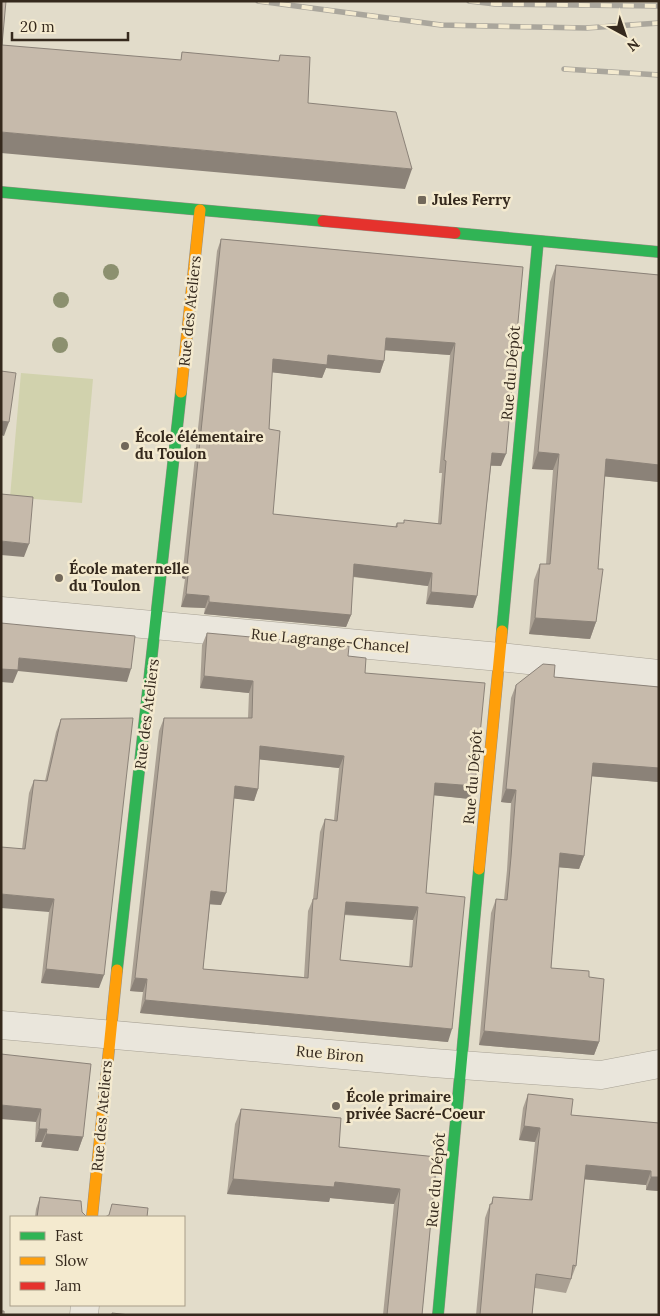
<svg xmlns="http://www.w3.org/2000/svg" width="660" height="1316" viewBox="0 0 660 1316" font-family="Lora,serif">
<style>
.green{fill:#d1d2ad}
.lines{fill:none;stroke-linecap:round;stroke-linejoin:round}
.street-casing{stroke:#a7a194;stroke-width:29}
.fast-casing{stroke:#979084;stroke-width:12}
.slow-casing{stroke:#979084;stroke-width:12}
.jam-casing{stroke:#979084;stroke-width:12}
.street{stroke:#eae6dc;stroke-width:28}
.fast{stroke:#30b455;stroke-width:11}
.slow{stroke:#ff9f0a;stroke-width:11}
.jam{stroke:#e5322d;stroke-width:11}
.rail-casing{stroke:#aaa69c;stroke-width:5.5}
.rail{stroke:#f4eacf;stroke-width:4;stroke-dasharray:11;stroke-linecap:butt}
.tree{fill:#8c906f}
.wall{fill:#aaa093;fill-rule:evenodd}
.shaded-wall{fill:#8b8278}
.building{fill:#c6baab;stroke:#8b8278;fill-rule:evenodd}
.poi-dot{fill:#72685a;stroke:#f4eacf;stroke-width:2}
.labels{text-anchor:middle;stroke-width:5;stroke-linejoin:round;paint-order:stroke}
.poi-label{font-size:15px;font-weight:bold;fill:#35291d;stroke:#f4eacf;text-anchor:start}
.street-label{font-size:15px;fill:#35291d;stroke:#f4eacf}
</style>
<rect width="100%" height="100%" fill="#e2dcca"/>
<path class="green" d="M21,373L93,379L82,503L10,497Z"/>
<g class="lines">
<defs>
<path id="street" d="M1,611L500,657L659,674
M1,1025L433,1063L601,1075L659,1064
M84,1315L85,1305"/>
<path id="fast" d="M1,192L323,221
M455,233L659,252
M502,631L538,241
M117,970L181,392
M438,1315L479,869"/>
<path id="slow" d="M181,392L200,210
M479,869L502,631
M92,1217L117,970"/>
<path id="jam" d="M323,221L455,233"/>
</defs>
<use href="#street" class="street-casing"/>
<use href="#fast" class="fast-casing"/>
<use href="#slow" class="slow-casing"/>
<use href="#jam" class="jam-casing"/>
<use href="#street" class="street"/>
<use href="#fast" class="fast"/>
<use href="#slow" class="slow"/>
<use href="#jam" class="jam"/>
<defs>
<path id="rail" d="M258,1L441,25L586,28L659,23
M469,1L495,4L659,6
M564,69L659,75"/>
</defs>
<use href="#rail" class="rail-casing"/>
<use href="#rail" class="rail"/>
</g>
<g class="tree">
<circle cx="111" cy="272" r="8"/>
<circle cx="61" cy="300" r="8"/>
<circle cx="60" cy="345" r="8"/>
</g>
<path class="wall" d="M221,239L523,267L501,466H491L477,596L473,608L426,604L428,586L353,577L351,615L346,627L204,614L205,608L181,607L185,579L182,578L217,251ZM385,350L450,355L439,473H442L438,523H397L395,527L273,514L269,429L272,372L322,378L326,368L380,373L384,361Z
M556,265L659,275V482L605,476L598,569L596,622L590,639L529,634L534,580L540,564H546L553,470L532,469L550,282Z
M207,633L348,656L365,673L470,799L434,795L426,893L448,1042L140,1013L143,992L130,991L159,731L164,718H248L249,693L200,688L202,645ZM259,759L339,768L334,820L325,819L320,832L313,899L308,911L304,977L203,969L210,904L221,905L234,798L254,801L258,789ZM344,915L413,920L409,967L340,960Z
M554,677L659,687V782L592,776L584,856L579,869L559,867L551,968L589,977L599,1042L594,1055L479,1045L491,913L496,899L504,900L507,870L511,803L501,802L511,698L516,685Z
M61,719L99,988L41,983L49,912L22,849L29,793L34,780L45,781L56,732Z
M1,1054L83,1137L78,1151L41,1147L42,1142H35L36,1122Z
M528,1094L571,1115L659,1123V1191L646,1190V1185L584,1179L576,1266L566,1293L535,1288L532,1315H476L485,1218L490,1204H491L493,1197L529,1200L535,1142L519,1140L523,1108Z
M241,1109L339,1147L437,1157L422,1315H383L394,1204L330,1198L329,1202L227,1194L235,1124Z
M40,1197L82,1212L87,1217H35L36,1209Z"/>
<path class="shaded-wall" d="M1,132L412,169L405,189L1,153Z
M386,338L455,343L450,355L382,350Z
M328,355L384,361L380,373L326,368L322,378L269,372L273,359Z
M1,421L9,422L4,436L1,435Z
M538,452L559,454L553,470L532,469Z
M492,453L506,454L501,466L487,465Z
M606,459L659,465V482L600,476Z
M1,541L29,544L24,557L1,555Z
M354,564L432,573L428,586L349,576Z
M187,566H189L185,579L182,578Z
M431,592L477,596L473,608L426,604Z
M186,594L209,596L205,608L181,607Z
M209,602L351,615L346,627L204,614Z
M535,618L596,622L590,639L529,634Z
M19,658L131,669L127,682L18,671L13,683L1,682V669Z
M204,676L253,681L249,693L200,688Z
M260,746L344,756L339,768L255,759Z
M593,763L659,768V782L588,776Z
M435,783L475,786L470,799L431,795Z
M235,786L258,789L254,801L230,798Z
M506,789L516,790L511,803L501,802Z
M560,853L584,856L579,869L555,867Z
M211,891L226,893L221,905L206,904Z
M1,894L54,899L49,912L1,908Z
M346,902L418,907L413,920L341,914Z
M46,969L104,975L99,988L41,983Z
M135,978L147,979L143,992L130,991Z
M145,1000L452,1029L448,1042L140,1013Z
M484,1031L599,1042L594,1055L479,1045Z
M1,1105L41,1109L36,1122L1,1119Z
M524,1126L540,1128L535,1142L519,1140Z
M39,1129H47L42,1142H35Z
M46,1134L83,1137L78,1151L41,1147Z
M586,1165L651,1171L646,1185L581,1179Z
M651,1177H659V1191L646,1190Z
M233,1179L335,1182L400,1189L394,1204L330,1198L329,1202L227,1194Z"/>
<path class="building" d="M1,1H6L2,45L181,60L182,52L279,61L280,55L310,57L308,103L396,112L412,169L1,132Z
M221,239L523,267L506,454L492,453L477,596L431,592L432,573L354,564L351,615L209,602V596L186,594L189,566H187ZM386,338L455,343L444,460L446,461L441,524L404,520V523H397V527L273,514L280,431L269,429L273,359L327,365L328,355L384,361Z
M556,265L659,275V465L606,459L598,569H603L596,622L535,618L540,564H550L559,454L538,452Z
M1,371L16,373L9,422L1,421Z
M1,494L33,497L29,544L1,541Z
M1,623L135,636L131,669L19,658L18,670L1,669Z
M207,633L349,646L348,656L366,658L365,673L485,683L475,786L435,783L426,893L465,897L452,1029L145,1000L147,979L135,978L164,718H252L253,681L204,676ZM260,746L344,756L337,821L325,819L317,899H313L308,978L203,969L211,891L226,893L235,786L258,789ZM346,902L418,907L412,967L340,960Z
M543,664L555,665L554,677L659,687V768L593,763L584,856L560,853L551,968L589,971V977L604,979L599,1042L484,1031L496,899L507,900L511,857L516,790L506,789L516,685Z
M133,718L104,975L46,969L54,899L1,894V847L25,849L34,780L47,781L61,719Z
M1,1054L91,1064L83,1137L46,1134L47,1129H39L41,1109L1,1105Z
M528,1094L573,1099L571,1115L659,1123V1177H651V1171L586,1165L576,1266L573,1265L571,1279L536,1274L532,1315H480L490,1204H492L493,1197L532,1200L540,1128L524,1126Z
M241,1109L341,1118L339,1147L437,1157L422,1315H387L400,1189L335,1182L334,1187L233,1179Z
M40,1197L81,1201L82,1212L87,1217H37Z
M112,1204L148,1208L147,1217H105L109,1215Z
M1,1311H4V1315H1Z
M112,1313L130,1315H112Z"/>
<g class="poi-dot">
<rect x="417" y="195" width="10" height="10" rx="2.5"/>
<circle cx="125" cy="446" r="5"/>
<circle cx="59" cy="578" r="5"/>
<circle cx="336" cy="1106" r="5"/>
</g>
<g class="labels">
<g class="poi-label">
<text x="432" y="205">Jules Ferry</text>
<text x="135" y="442">École élémentaire<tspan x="135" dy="17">du Toulon</tspan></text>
<text x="69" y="574">École maternelle<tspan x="69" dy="17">du Toulon</tspan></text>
<text x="346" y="1102">École primaire<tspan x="346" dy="17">privée Sacré-Coeur</tspan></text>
</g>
<g class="street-label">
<text transform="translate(190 311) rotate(-84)" y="5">Rue des Ateliers</text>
<text transform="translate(511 373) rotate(-85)" y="5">Rue du Dépôt</text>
<text transform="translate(330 641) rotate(5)" y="5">Rue Lagrange-Chancel</text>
<text transform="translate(147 714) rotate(-83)" y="5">Rue des Ateliers</text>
<text transform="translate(473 777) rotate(-85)" y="5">Rue du Dépôt</text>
<text transform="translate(330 1054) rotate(5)" y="5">Rue Biron</text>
<text transform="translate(102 1116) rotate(-85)" y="5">Rue des Ateliers</text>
<text transform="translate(436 1180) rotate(-85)" y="5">Rue du Dépôt</text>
</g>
</g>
<rect width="660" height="1316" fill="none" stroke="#35291d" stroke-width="5"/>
<rect x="10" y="1216" width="175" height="90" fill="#f4eacf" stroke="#a89d88"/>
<rect x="20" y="1232" width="25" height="8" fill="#30b455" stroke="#a89d88"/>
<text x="55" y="1241" font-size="15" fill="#35291d">Fast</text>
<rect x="20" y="1257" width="25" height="8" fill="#ff9f0a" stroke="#a89d88"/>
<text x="55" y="1266" font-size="15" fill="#35291d">Slow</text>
<rect x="20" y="1282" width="25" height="8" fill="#e5322d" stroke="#a89d88"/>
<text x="55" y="1291" font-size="15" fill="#35291d">Jam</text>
<g transform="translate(625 35) rotate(140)" stroke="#f4eacf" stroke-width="4" paint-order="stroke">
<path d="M0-4L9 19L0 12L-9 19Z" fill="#35291d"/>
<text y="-8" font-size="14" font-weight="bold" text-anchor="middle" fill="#35291d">N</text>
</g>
<path d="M12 32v8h116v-8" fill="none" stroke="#35291d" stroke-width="2.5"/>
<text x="20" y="32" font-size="15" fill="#35291d" stroke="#f4eacf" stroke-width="4" paint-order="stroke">20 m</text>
</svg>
